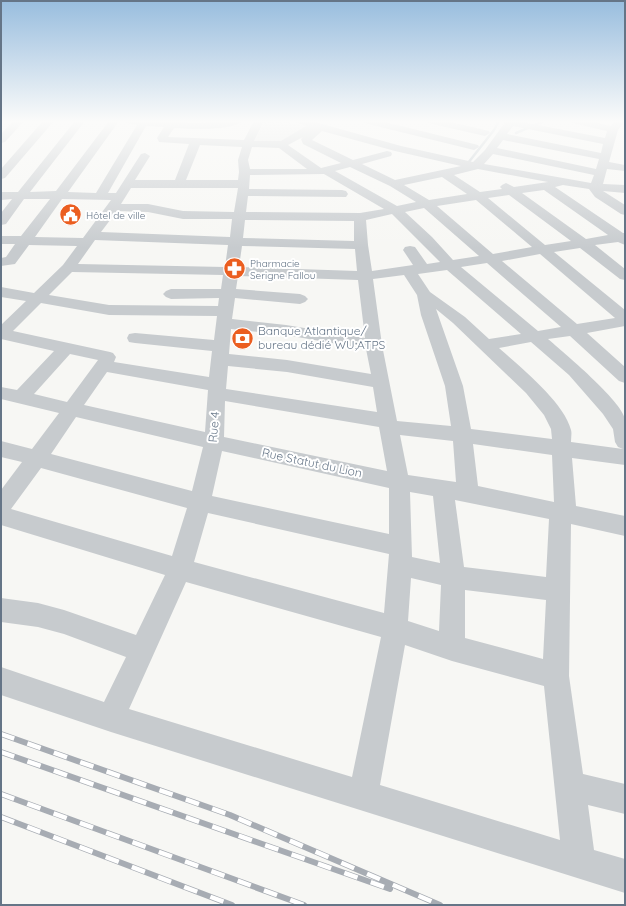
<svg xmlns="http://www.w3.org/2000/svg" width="626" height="906" viewBox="0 0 626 906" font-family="Quicksand,sans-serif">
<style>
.built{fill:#e5e6e5}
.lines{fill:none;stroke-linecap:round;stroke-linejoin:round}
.stream{stroke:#c1cacf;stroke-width:2.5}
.minor{fill:#c7cbce;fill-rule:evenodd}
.rail-casing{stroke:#a7acb3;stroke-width:6}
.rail{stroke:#fff;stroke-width:4.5;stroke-dasharray:14;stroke-linecap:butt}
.labels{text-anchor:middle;stroke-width:4;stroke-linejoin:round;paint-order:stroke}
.far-poi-label{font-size:10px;fill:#657587;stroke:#fff;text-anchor:start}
.poi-label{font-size:12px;fill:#657587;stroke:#fff;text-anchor:start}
.street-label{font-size:12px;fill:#657587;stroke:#fff}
</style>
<rect width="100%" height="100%" fill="#f7f7f4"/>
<path class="built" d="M265,121H284L308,127L277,144L253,143Z"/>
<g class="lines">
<path class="stream" d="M516,133L544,121
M464,163H468L494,130L499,121"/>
<path class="minor" d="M13,121H24L5,142L1,143V134Z
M43,121H54L5,178L1,179V169Z
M75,121H85L30,192L56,191L109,121H119L68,192L96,193L137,125L127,123L125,121L198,123L243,121C232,131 189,129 174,128L168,137L244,140L254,121H264L254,141H281L306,126L292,121L315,122L401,146L473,162L485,150L506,121H517L605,138L607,131L572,123L570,121H591L611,126L614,121H625L618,130L609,162L625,165V171L607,169L603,184L625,185V193L603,191L625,205V215L621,214L595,197L589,189L563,185L555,187L623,233H625V245L618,242L595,245L625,269V280L620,279L580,248L554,252L625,310V326L587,333L625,367V383L619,381L570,336L548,339C563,352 622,401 625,419C626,433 625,450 625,465L572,458L576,506L625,516V536L571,524L569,676L583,774L625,784V814L588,805L594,850L625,859V893L111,732L1,695V667L104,702L126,657L64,634L38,627L1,622V598L38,603L64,610L136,635L165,575L1,525V490L22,462L1,457V441L32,449L59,413L1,399V387L17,390L54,351L1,339V325L26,301L1,297V287L34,293L63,265L77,246L29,245L15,264L1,266V258L6,257L15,244H1V236H21L50,199H24L6,224L1,225V213L12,199L1,200V192H18ZM146,126L164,127L157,138L159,142L189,144L175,180H135L150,156L145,153L141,154L116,193H108ZM513,126L603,144L601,153L507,134ZM322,131L395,151L461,166L395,180L362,164L391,156L392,154L391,152L387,151L353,160L312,140ZM303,137L301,139L303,144L341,163L321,168L288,145ZM503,140L599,159L596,169L497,148ZM200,145L242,147L238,160L239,172L238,180H186ZM252,147L279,148L307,169H250L248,160ZM493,154L594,175L591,183L484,164ZM350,167L390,186L416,202L397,206L335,171ZM478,169L548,182L514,187L506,183L502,185L500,187L502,189L480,192L454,175ZM324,174L384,209L360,213L246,212L248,196L346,197L348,194L346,191L342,190L249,189L250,175ZM442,177L467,194L429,200L404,185ZM131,188H238L234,212L183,211L148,204H121ZM544,190L608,235L586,239L522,193ZM509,195L571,241L545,245L488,198ZM62,199L111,200L83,238L35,237ZM476,200L532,247L493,254L437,206ZM424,208L479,256L453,260L432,237L405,212ZM117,211L148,212L183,219H232L230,237L101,232ZM392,214L440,262L427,264L415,247L410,246L405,247L403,250L413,265L372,271L368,245L366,220ZM245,220L354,221V241L243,238ZM95,240L228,245L225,267L78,264ZM242,246L355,249L357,271L239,267ZM540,254L615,318L577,324L502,261ZM487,263L561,327L538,331L461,267ZM447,270L521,334L489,339L465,317L430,292L418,274ZM72,272L223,275L221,289H171L166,291L163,294L166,297L171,299L219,298L218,306L109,305L49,295ZM404,275L417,295L421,315L445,386L451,426L397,421L382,345L373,279ZM238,276L358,280L365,338L286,325L232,319L235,298L300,304L305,302L308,299L305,296L300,294L236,289ZM41,303L109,315L217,316L214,340L135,333L129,334L127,338L129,342L135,343L212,351L209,377L114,362L116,357L113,353L110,352L13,331ZM436,309L453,323L526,393L544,415L551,429L552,439L471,429L463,386ZM231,329L286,335L366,349L371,374L287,360L229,354ZM531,342L569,375L603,414L613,429L615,442L618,447L623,449L571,442C571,438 572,433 571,430C564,402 520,367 499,348ZM70,354L98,360L67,402L34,394ZM228,366L287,372L373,387L377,412L226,389ZM107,372L208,390L205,432L84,405ZM225,401L379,427L387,471L224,437ZM76,417L203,447L192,491L51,454ZM400,435L453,441L456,482L408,475ZM473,444L552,455L554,502L478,486ZM222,451L389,488V534L212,496ZM41,468L187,508L172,556L11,509ZM410,492L433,496L440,563L412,557ZM455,500L549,519L546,577L464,567ZM208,513L389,554L384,613L194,562ZM411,578L441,585L439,631L408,621ZM186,582L381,637L352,777L129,709ZM465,590L546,600L543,659L465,638ZM405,645L452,661L544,686L560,840L380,785Z
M362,121H381L478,145L479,147L474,150L364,123Z
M426,121H446L489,131L490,133L485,136L428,123Z"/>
<defs>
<path id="rail" d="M1,734L230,815L440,905
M1,752L390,889
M1,794L304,905
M1,817L232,905"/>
</defs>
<use href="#rail" class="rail-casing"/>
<use href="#rail" class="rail"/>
</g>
<linearGradient id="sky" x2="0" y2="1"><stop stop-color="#98bdde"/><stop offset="0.49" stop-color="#fbfbfa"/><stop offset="1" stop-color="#fbfbfa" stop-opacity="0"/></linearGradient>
<rect width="626" height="248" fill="url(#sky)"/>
<defs>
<symbol id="civic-disc" viewBox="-11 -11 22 22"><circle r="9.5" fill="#eb5e20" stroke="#fff"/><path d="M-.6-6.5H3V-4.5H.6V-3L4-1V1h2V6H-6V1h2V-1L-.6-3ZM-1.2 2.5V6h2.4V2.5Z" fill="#fff"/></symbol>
<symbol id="pharmacy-disc" viewBox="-11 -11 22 22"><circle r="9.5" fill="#eb5e20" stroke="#fff"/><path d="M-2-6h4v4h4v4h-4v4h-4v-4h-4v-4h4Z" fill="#fff"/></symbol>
<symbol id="bank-disc" viewBox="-11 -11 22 22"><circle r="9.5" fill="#eb5e20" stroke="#fff"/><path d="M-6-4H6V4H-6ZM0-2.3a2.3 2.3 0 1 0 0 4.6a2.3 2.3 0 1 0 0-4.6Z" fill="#fff"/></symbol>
</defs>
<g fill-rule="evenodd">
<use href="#civic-disc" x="58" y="202" width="25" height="25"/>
<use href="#pharmacy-disc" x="222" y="256" width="25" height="25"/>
<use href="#bank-disc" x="230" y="326" width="25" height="25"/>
</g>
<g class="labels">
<g class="far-poi-label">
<text x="86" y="219">Hôtel de ville</text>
<text x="250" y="267">Pharmacie<tspan x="250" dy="12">Serigne Fallou</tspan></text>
</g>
<g class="poi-label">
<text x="258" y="335">Banque Atlantique/<tspan x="258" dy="14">bureau dédié WU;ATPS</tspan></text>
</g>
<g class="street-label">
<text transform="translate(214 427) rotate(-85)" y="4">Rue 4</text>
<text transform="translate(312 463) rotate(12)" y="4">Rue Statut du Lion</text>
</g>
</g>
<rect width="626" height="906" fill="none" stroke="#657587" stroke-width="4"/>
</svg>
